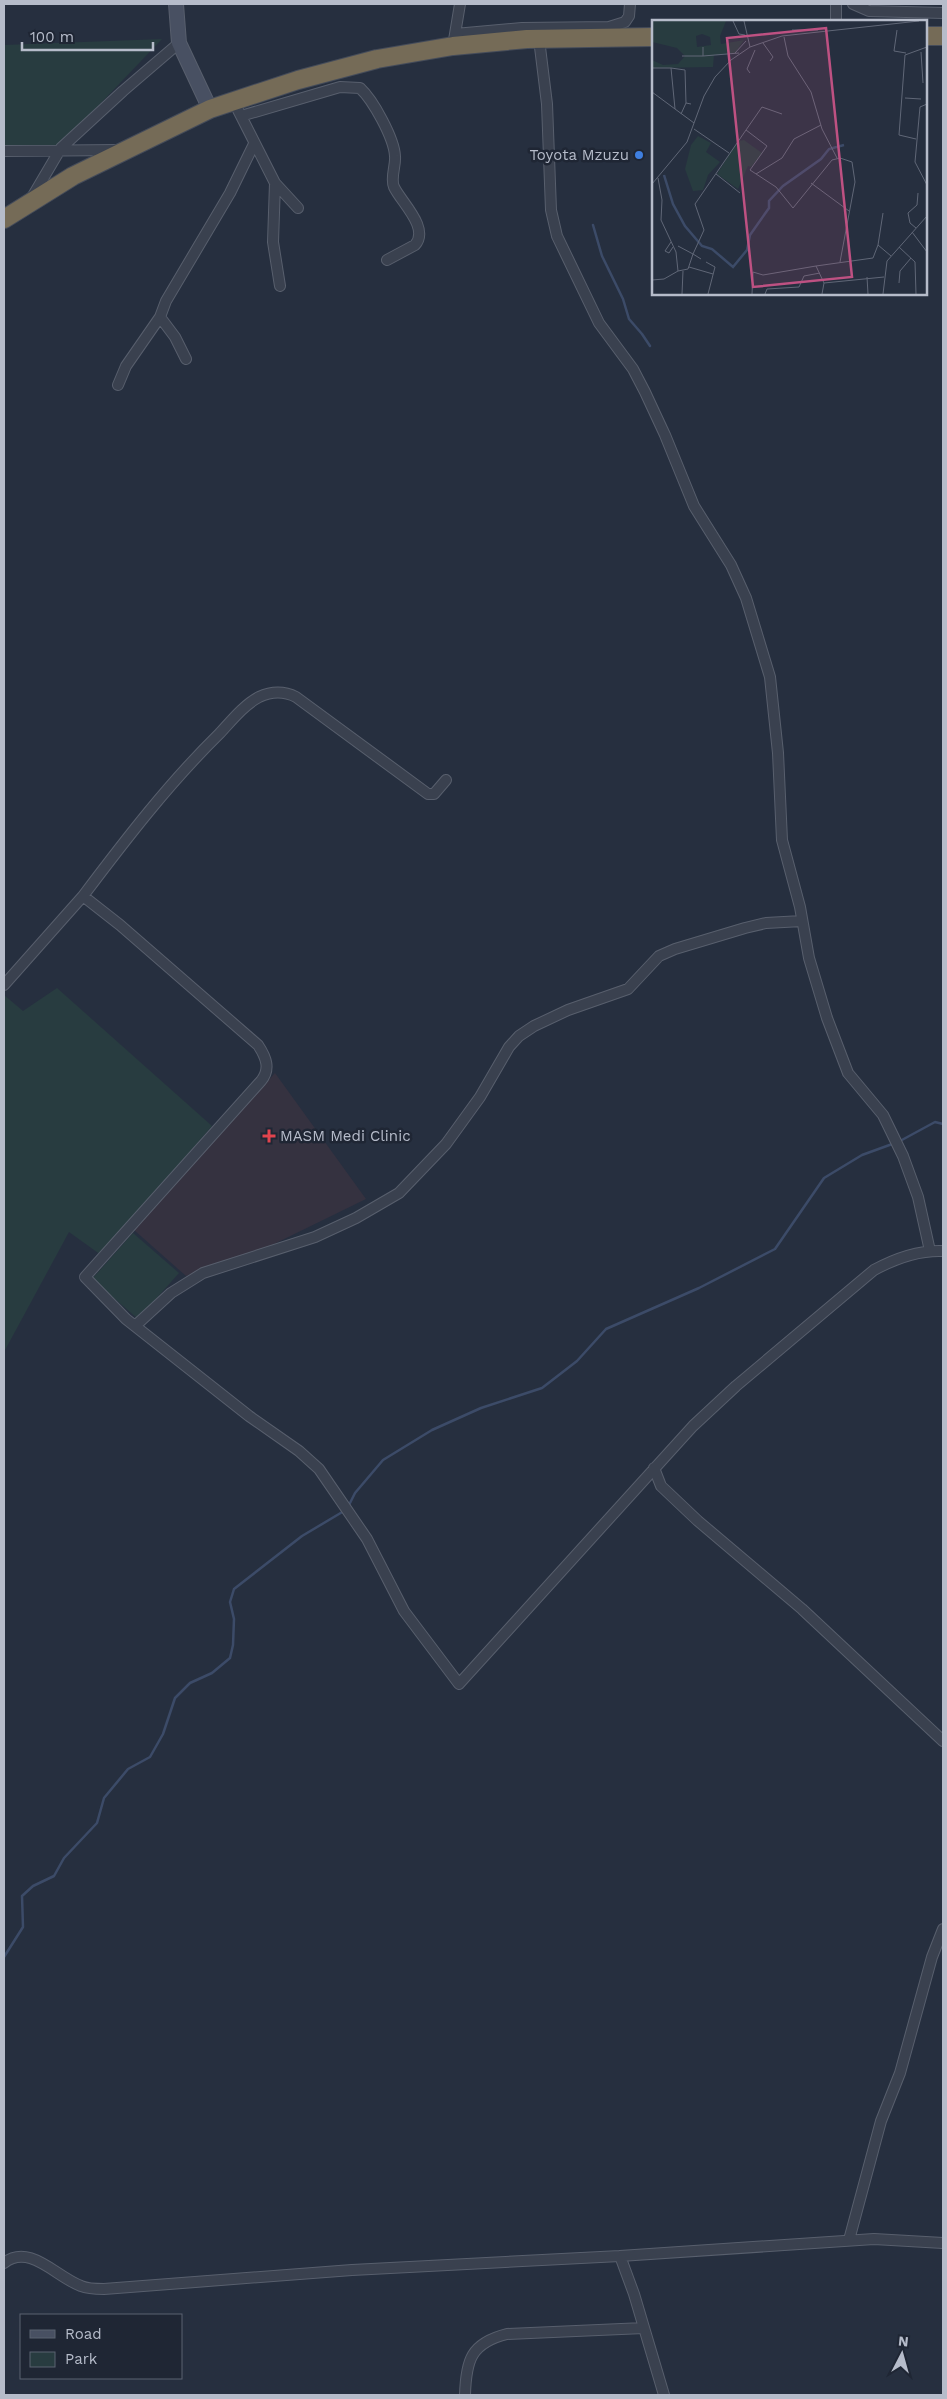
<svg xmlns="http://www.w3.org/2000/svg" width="947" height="2399" viewBox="0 0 947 2399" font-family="'Work Sans',sans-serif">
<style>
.medical{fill:#353240}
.green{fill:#283c40}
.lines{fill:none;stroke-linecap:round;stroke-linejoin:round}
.stream{stroke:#3c4b68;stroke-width:2.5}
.street-casing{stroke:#585f6d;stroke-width:12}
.secondary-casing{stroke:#585f6d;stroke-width:16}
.highway-casing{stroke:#454c5a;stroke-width:20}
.street{stroke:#3a414f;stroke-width:10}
.secondary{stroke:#485062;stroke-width:14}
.highway{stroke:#756b57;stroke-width:18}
.shop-dot{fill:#3f7fe0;stroke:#1f2634;stroke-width:2}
.health-dot{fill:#e0444e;stroke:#1f2634;stroke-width:2}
.labels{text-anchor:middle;stroke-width:5;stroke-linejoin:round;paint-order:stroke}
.poi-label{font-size:15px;fill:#b6bcca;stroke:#1f2634;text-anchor:end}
.inset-river{fill:none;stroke:#3c4b68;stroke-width:2.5}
.inset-road{fill:none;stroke:#606777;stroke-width:1}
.view{fill:#be5182;fill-opacity:0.15;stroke:#be5182;stroke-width:2.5}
.inset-edge{fill:none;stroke:#b6bcca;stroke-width:2.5}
</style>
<rect width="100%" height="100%" fill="#262f3f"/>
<path class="medical" d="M275,1073L366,1199L274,1244L186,1276L134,1230Z"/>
<path class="green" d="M162,39L59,147H4V45Z
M57,988L212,1126L101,1255L69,1232L4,1352V995L23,1011Z
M133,1233L179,1273L138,1319L92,1279Z"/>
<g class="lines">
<path class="stream" d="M593,225L602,256L623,299L629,319L642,334L650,346
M900,1141L935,1122L943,1124
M348,1507L355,1493L383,1460L432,1430L481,1408L542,1388L577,1361L606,1329L699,1288L775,1249L824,1178L862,1155L895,1143
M4,1957L23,1927L22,1896L33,1886L54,1876L64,1858L97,1823L104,1798L128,1769L150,1757L163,1734L175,1698L190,1683L212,1673L230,1658L233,1645L234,1619L230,1602L234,1589L302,1536L344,1511"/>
<defs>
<path id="street" d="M853,4L869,11L943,13
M836,21V4
M455,34L522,28L609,27L625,22L629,16L630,4
M539,39L547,104L551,210L557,236L599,323L633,369L645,392L665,435L694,506L731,565L746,598L770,677L778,753L782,840L800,907L809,958L827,1018L848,1073L883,1115L903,1156L918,1197L930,1251
M454,40L460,4
M238,110L275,183L298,208
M241,116L340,87L360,88C373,100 394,138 395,156C396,166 390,178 394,187C401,202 430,228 415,245L387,260
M4,151L120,150
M275,183L273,242L280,286
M31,199L61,148L123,91L179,43
M186,359L175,337L160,317L166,301L230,193L254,144
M118,385L126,366L160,317
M83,896C126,839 169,783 220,733C232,720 244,705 259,697C272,691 284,691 296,697L428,794H434L446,780
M4,985L83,896L120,925L258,1045C266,1057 271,1069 261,1081L85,1277L126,1319L249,1416L299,1451L319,1469L367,1539L404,1611L459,1684L693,1426L736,1386L874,1270C896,1258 918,1250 943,1251
M135,1326L171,1293L203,1273L315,1237L356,1218L399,1193L446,1144L480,1097L509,1047L519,1036L534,1026L568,1010L628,989L659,956L675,949L745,928L766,923L802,921
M654,1468L661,1486L698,1521L802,1609L943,1741
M849,2240L881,2121L900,2073L932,1957L943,1929
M620,2256L874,2239L943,2243
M4,2263C30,2243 56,2277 81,2286C88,2289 97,2289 104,2289L352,2270L620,2256L634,2294L664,2395
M465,2395C466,2360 471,2343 507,2334L644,2328"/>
<path id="secondary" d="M176,4L179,43L210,109"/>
<path id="highway" d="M926,36H943
M4,219L73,176L210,109L298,80L377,59L453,46L527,39L653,37"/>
</defs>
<use href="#street" class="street-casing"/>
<use href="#secondary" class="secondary-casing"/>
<use href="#highway" class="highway-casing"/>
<use href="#street" class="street"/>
<use href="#secondary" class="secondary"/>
<use href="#highway" class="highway"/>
</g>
<circle class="shop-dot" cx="639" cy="155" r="5"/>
<path class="health-dot" d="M266.5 1128.5h5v5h5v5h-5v5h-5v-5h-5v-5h5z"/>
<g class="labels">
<g class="poi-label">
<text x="629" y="160">Toyota Mzuzu</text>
<text x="280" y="1141" text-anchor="start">MASM Medi Clinic</text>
</g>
</g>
<g transform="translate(652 20)">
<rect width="275" height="275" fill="#262f3f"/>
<path d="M0,1H74L68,16L69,24L92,20L83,33L62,35L61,47L0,48V40L11,45L26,44L33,36L25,28L0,22ZM50,14L58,17L59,25L45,27L44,16ZM46,116L59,123L54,132L68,142L56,155L51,170L41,171L33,149L39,125ZM92,120L110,133L99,147L96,146L86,169L65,154L86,121Z" fill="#283c40" fill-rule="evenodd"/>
<path class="inset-river" d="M12,155L21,184L33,206L50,226L60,229L81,247L95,230L98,215L117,188V181L131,166L169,139L177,129L192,125"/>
<path class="inset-road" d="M81,1L87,14L93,15M92,1L98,27M140,10H166M245,10L242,31L254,33M132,17L136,36L159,72L170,109L185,138M111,23L121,37L118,41M51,27V36L87,33M269,32L271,63M83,33L94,21M30,36H51M0,48H19M98,53L95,49L103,30M0,72L42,103M253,78L269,79M275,84L268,87L263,142L275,165M23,89L19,48L33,50L34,83M29,94L34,83L39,84M42,109L77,133M94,110L110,87L130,94M264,119L247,115L253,35L275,27M64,154L88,173M104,154L130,138L142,119L169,105M6,158L10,180L9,200L24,232L26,251L36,249L41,234L49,239M159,163L197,191M0,164L35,122L52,76L63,57L79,40L98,27L130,16L267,1M264,208L258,203L256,193L265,185L266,173M260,212L275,232M19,222L13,231L17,233L21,227M226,225L239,236M26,226L41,234L52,210L43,184L94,110L115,126L98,150L124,167L141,188L180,140L188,138L200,142L203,162L188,242M247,227L263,242L264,274M54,242L63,247L56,274M164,246L221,238L226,225L231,193M37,247L61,254M215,257L216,274M0,260L12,259L26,251M172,263L232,257M247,263L248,251L259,238M30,274L31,251M100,274L101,252L111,255L164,246L172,263L170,274M113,274L115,269L147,267L152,256L168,253M231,274L235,241L275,196"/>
<path class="view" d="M174,8L200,257L101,267L75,18Z"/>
<rect width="275" height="275" class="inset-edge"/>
</g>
<rect width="947" height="2399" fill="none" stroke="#b6bcca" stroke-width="10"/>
<rect x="20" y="2314" width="162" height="65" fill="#1f2634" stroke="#5b6270"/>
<rect x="30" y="2330" width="25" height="8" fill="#485062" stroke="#5b6270"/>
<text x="65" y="2339" font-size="15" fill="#b6bcca">Road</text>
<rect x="30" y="2352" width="25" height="15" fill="#283c40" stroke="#5b6270"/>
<text x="65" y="2364" font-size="15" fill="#b6bcca">Park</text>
<g transform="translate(902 2354) rotate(6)" stroke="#1f2634" stroke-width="4" paint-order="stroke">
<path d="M0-4L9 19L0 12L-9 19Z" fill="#b6bcca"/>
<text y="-8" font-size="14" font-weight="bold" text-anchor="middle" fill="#b6bcca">N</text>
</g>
<path d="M22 42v8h131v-8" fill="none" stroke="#b6bcca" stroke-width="2.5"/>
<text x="30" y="42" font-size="15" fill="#b6bcca" stroke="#1f2634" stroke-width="4" paint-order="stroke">100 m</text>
</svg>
